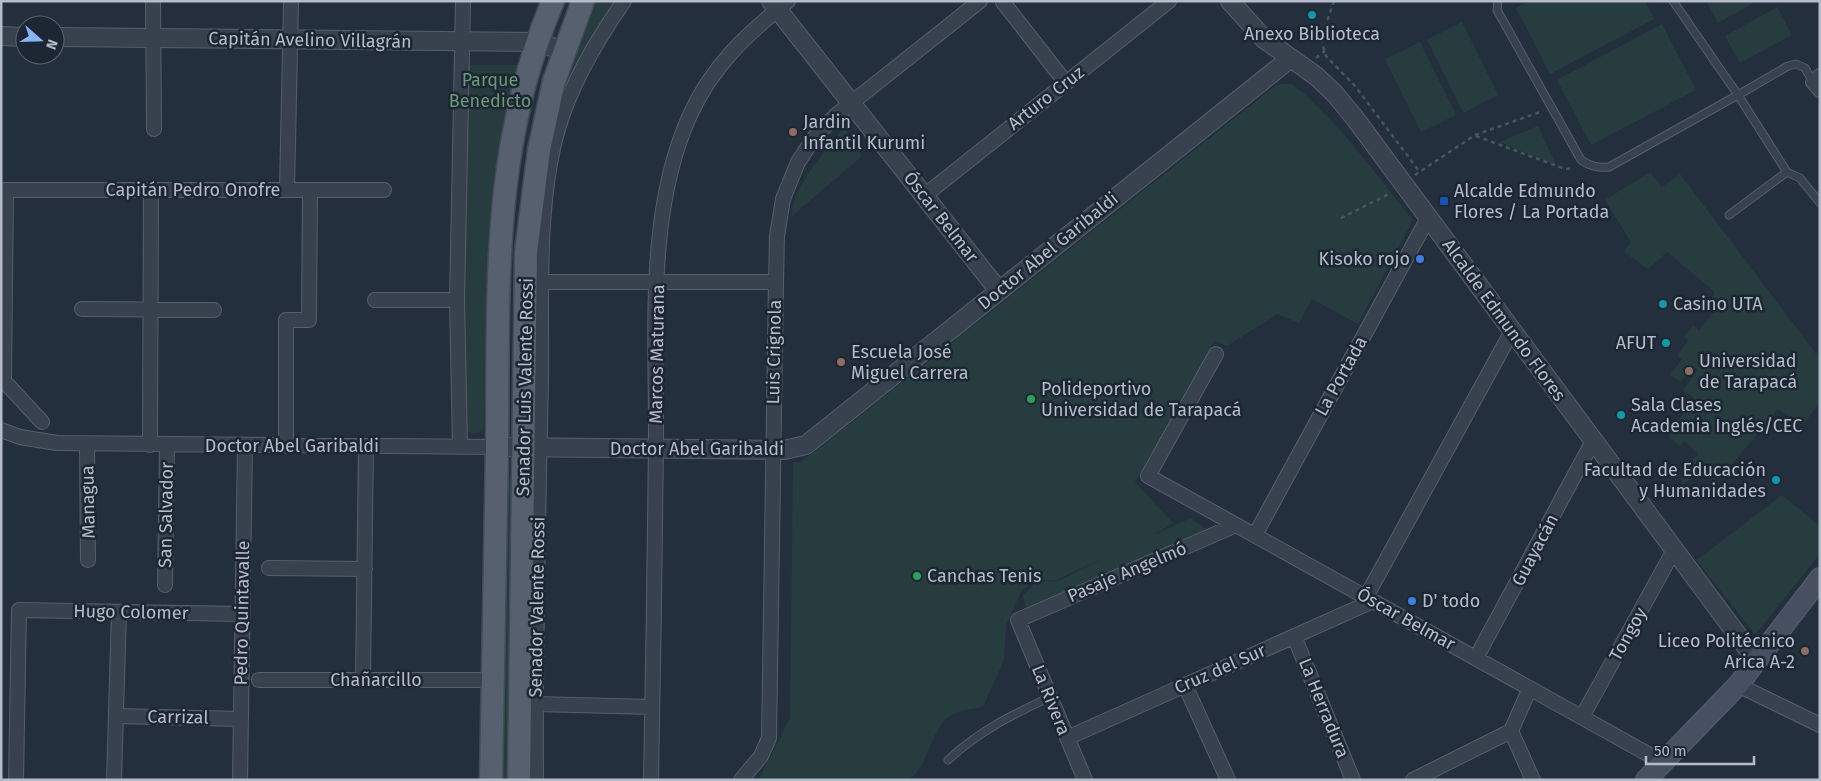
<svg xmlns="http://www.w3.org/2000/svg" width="1821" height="781" viewBox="0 0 1821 781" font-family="'Fira Sans',sans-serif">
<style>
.green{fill:#263c3f}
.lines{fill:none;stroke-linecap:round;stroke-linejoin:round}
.service-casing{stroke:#565f6c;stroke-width:9}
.minor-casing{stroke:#565f6c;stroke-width:16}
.tertiary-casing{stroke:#565f6c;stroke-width:20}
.secondary-casing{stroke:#565f6c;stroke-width:22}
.primary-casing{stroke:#414a57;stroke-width:25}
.path{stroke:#44595c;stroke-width:2.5;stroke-dasharray:4 4;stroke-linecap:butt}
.service{stroke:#38414e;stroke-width:7}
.minor{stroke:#38414e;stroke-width:14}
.tertiary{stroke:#38414e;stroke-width:18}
.secondary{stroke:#465061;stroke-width:20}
.primary{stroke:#56606e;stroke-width:22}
.culture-dot{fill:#0f9aa8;stroke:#1d2633;stroke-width:2}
.education-dot{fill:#8d6e63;stroke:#1d2633;stroke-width:2}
.transit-dot{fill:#1a4fb4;stroke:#1d2633;stroke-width:2}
.shop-dot{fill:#3f7fe0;stroke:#1d2633;stroke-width:2}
.leisure-dot{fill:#2e9e5b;stroke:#1d2633;stroke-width:2}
.labels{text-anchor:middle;stroke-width:5;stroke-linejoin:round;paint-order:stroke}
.poi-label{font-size:18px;fill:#b4bcc9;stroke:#1d2633;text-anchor:start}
.street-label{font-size:18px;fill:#b4bcc9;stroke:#1d2633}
.park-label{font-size:18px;fill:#6b9a76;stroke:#1d2633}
</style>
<rect width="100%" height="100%" fill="#242f3e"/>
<path class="green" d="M590,1H619L565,96L555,100Z
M1529,1H1645L1654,19L1550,74L1516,8Z
M1706,1H1757L1718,23Z
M1777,7L1792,35L1740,63L1725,36Z
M1462,22L1498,95L1463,113L1427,40Z
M1662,24L1696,90L1591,145L1557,80Z
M1420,42L1456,115L1421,132L1385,59Z
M466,65H517L519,71L496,219L483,431L474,434L463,430Z
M1280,84H1292C1339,121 1375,174 1413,220L1358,324L1312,299L1299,323L1277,314L1227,346L1214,341L1135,482L1173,523L1154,535L1191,518L1211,533L1026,609L1023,595L1038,580L1055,582L1113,554L1054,581L1035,579L1021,592L1006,625L1004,660L983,707C974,709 960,710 953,714C928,730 931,765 908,780H757L762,773L790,718L793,462H800L813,453L1274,87Z
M1538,126L1556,165L1499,142Z
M844,127L862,156L791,217C794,183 824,154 844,127Z
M1650,172L1662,187L1680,174L1820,359V402L1803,425L1778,409L1728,469L1712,466L1682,485L1681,473L1698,454L1684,441L1680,447L1668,436L1694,398L1683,390L1698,370L1694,367L1680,382L1670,375L1682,359L1677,356L1688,340L1684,337L1693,326L1699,330L1714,312L1709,303L1715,292L1667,252L1648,269L1624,252L1631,242L1605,200Z
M501,479H516L511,780H498Z
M1782,495L1820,526V554L1755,635L1697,560Z"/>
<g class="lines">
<defs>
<path id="service" d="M1498,1L1497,10L1581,160C1590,166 1597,168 1609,167L1738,95L1673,1
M1813,82L1805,68L1796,64L1788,66L1738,95L1787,172L1800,178L1820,203
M1729,215L1787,172
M948,760C979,731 1012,715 1050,697"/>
<path id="minor" d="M153,1L154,129
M1003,2L1066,83
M1820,76L1813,82L1820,90
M1,190H384
M6,190L4,381L42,422
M287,190L291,1
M924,196L1169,1
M542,282H776
M375,300H457
M82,309L214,310
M1216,354L1148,476L1664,763
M1,430L20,437L57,443L497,447
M87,444L88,560
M150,445L151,190
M286,446V320H309L310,190
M460,447L457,300L463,1
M1255,535L1428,218
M269,568L365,569
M165,585L167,445
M1366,597L1512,331
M1294,636L1353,780
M1476,658L1593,441
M259,680H493
M363,680L366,446
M1185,685L1228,780
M1738,685L1820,725
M1530,688L1511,731L1533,780
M535,704L652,707
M116,716L241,719
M1582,717L1674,550
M1067,738L1373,601
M16,780L19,610L242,614
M114,780L119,612
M240,780L245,445
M536,780C535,646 538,513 541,380C542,300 536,205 558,129C571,83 597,40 624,1
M651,780C653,668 655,557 656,445C657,339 645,214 690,115C712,66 747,34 788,1
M741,780L761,756L769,738L776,282L777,236L783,199L798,162L814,138L835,116L980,1
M1085,780L1018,620L1236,525
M1413,780L1511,731"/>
<path id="tertiary" d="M771,1L999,291
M1230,1L1264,39L1316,76L1335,94L1354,117L1756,660
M1,36L25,37
M55,37L537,42L564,51
M497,447L784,450L806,445L1291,58"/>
<path id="secondary" d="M1646,780L1738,685L1820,578"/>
<path id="primary" d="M491,780C493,669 495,559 497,448C499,291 490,150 553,1
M519,780L526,252L539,150L554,81L583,1"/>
</defs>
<use href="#service" class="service-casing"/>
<use href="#minor" class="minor-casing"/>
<use href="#tertiary" class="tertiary-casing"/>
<use href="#secondary" class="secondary-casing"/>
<use href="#primary" class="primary-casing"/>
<path class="path" d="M1334,1L1321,39L1326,56L1355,86L1419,171
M1316,58L1325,51
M1476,136L1565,169L1574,168
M1415,175L1475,135L1543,111
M1341,218L1391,193"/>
<use href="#service" class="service"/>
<use href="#minor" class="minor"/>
<use href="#tertiary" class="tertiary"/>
<use href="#secondary" class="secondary"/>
<use href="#primary" class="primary"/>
</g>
<g class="culture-dot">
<circle cx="1312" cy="15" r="5"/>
<circle cx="1663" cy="304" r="5"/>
<circle cx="1666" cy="343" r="5"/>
<circle cx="1621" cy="415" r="5"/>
<circle cx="1776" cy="480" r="5"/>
</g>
<g class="education-dot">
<circle cx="793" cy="132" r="5"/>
<circle cx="841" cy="362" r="5"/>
<circle cx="1689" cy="371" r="5"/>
<circle cx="1805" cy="651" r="5"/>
</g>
<rect class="transit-dot" x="1439" y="196" width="10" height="10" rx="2.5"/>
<g class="shop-dot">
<circle cx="1420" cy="259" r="5"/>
<circle cx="1412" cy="601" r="5"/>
</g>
<g class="leisure-dot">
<circle cx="1031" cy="399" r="5"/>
<circle cx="917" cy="576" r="5"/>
</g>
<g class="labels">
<g class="poi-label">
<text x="1312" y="40" text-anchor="middle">Anexo Biblioteca</text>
<text x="803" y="128">Jardin<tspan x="803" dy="21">Infantil Kurumi</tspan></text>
<text x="1454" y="197">Alcalde Edmundo<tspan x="1454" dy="21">Flores / La Portada</tspan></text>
<text x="1410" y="265" text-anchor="end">Kisoko rojo</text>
<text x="1673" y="310">Casino UTA</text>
<text x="1656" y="349" text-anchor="end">AFUT</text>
<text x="851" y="358">Escuela José<tspan x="851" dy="21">Miguel Carrera</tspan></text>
<text x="1699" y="367">Universidad<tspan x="1699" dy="21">de Tarapacá</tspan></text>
<text x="1041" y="395">Polideportivo<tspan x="1041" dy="21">Universidad de Tarapacá</tspan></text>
<text x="1631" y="411">Sala Clases<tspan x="1631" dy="21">Academia Inglés/CEC</tspan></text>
<text x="1766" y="476" text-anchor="end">Facultad de Educación<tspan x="1766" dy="21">y Humanidades</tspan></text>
<text x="927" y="582">Canchas Tenis</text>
<text x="1422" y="607">D' todo</text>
<text x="1795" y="647" text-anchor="end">Liceo Politécnico<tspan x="1795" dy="21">Arica A-2</tspan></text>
</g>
<g class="street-label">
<text transform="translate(310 40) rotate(1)" y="6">Capitán Avelino Villagrán</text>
<text transform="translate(1046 98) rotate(-38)" y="6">Arturo Cruz</text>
<text x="193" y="196">Capitán Pedro Onofre</text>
<text transform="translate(941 217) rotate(52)" y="6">Óscar Belmar</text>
<text transform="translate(1048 251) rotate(-39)" y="6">Doctor Abel Garibaldi</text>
<text transform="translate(1504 320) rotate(54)" y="6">Alcalde Edmundo Flores</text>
<text transform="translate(774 352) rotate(-89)" y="6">Luis Crignola</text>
<text transform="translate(657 354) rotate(-89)" y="6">Marcos Maturana</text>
<text transform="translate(1341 376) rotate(-61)" y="6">La Portada</text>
<text transform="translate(525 387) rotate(-89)" y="6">Senador Luis Valente Rossi</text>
<text x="292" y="452">Doctor Abel Garibaldi</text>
<text x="697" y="455">Doctor Abel Garibaldi</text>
<text transform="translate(88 502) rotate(-91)" y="6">Managua</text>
<text transform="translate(166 515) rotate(-89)" y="6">San Salvador</text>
<text transform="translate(1535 550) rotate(-62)" y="6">Guayacán</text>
<text transform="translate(1127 572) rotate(-23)" y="6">Pasaje Angelmó</text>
<text transform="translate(537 607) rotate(-89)" y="6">Senador Valente Rossi</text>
<text transform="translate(131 612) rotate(1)" y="6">Hugo Colomer</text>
<text transform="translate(242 613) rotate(-89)" y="6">Pedro Quintavalle</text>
<text transform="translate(1406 619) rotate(29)" y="6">Óscar Belmar</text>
<text transform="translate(1628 634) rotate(-61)" y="6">Tongoy</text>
<text transform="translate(1220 669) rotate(-24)" y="6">Cruz del Sur</text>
<text x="376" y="686">Chañarcillo</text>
<text transform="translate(1051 700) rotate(68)" y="6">La Rivera</text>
<text transform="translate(1324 708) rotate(68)" y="6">La Herradura</text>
<text transform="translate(178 717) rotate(1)" y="6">Carrizal</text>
</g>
<g class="park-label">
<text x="490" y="86">Parque<tspan x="490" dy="21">Benedicto</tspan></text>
</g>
</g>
<rect width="1821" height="781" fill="none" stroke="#b4bcc9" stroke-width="5"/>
<g transform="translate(40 40) rotate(110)"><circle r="24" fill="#1d2633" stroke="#59626f"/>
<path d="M0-4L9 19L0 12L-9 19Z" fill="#8ab4f8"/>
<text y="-8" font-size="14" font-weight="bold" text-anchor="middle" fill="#b4bcc9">N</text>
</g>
<path d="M1646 756v8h108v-8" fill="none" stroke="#b4bcc9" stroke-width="2.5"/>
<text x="1654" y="756" font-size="15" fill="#b4bcc9" stroke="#1d2633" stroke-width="4" paint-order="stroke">50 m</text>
</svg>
